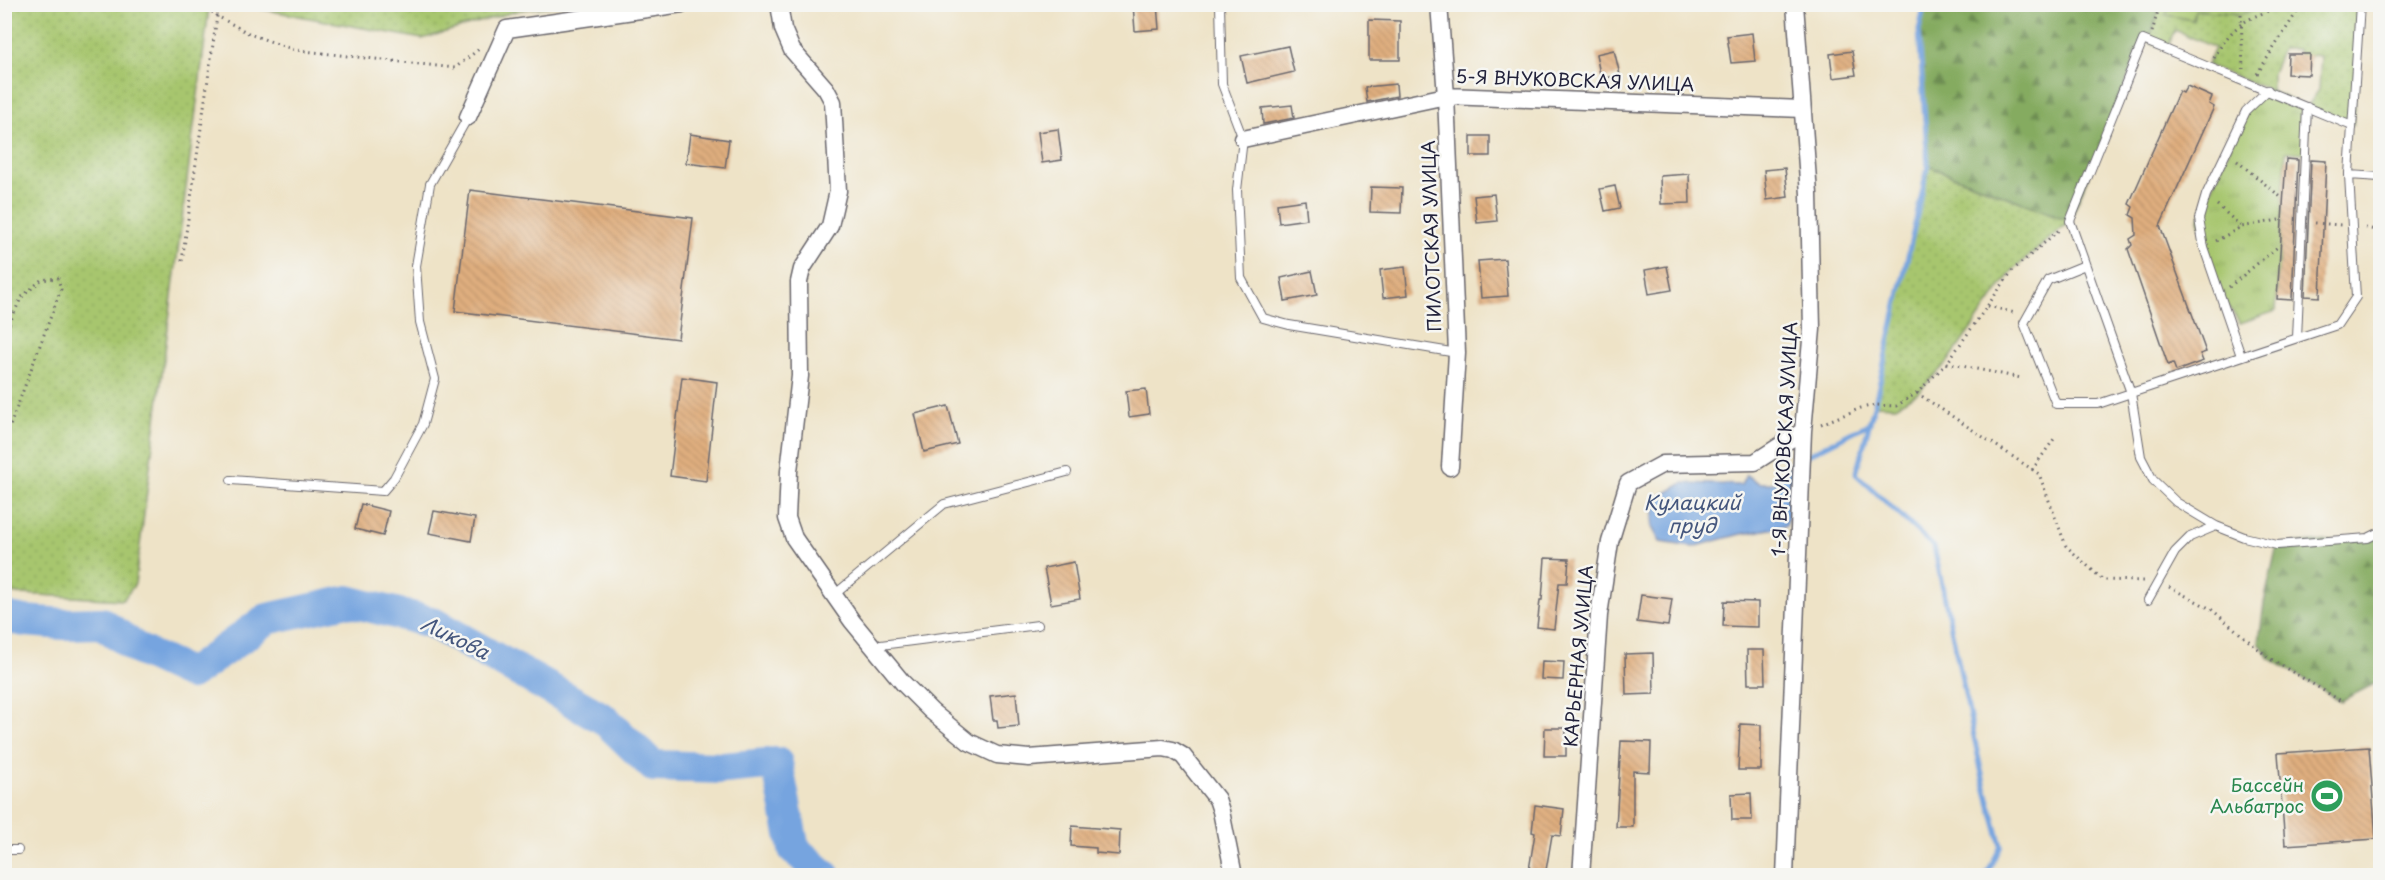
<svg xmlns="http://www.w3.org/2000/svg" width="2385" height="880" viewBox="0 0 2385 880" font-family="'Playpen Sans',sans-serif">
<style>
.grass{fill:url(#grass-dots);stroke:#647454;stroke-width:1.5}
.forest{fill:url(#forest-firs);stroke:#54664e;stroke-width:1.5}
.park{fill:url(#park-tufts);stroke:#647454;stroke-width:1.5}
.water{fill:#76a4df;stroke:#4c638d;stroke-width:1.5}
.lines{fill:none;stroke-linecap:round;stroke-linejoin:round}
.stream{stroke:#76a4df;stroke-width:5}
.river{stroke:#76a4df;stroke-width:32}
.building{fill:url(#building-back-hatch)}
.lane-casing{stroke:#69666c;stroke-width:10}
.street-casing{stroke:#69666c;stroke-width:19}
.path{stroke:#69666c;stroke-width:3;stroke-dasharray:1.5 4.5;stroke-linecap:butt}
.lane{stroke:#fff;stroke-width:8}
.street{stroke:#fff;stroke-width:16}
.labels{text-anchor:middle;stroke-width:5;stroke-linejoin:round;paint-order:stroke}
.street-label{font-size:18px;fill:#22223b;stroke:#f6f6f2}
.leisure-label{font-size:18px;fill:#27864d;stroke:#f6f6f2;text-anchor:end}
.water-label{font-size:20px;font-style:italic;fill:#44567d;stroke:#f6f6f2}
</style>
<defs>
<pattern id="grass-dots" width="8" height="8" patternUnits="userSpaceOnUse" patternTransform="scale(1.5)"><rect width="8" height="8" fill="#a7c66e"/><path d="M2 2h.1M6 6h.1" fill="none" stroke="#8faa60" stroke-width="1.8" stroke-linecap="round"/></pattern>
<pattern id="forest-firs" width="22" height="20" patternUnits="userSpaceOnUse" patternTransform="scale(1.5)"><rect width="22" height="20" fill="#85ab61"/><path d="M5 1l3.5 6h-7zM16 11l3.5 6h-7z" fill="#6c8b51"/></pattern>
<pattern id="park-tufts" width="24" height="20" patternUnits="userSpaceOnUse" patternTransform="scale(1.5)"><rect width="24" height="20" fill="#a7c66e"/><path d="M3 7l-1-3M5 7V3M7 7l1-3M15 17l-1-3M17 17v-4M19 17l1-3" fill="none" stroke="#8faa60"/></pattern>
<pattern id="building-back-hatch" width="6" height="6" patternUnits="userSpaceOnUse" patternTransform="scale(1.5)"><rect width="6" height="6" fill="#dfae7e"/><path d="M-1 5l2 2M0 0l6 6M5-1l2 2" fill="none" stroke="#bf956e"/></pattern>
</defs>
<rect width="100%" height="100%" fill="#f6f6f2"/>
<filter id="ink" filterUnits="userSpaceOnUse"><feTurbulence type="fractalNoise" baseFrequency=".0167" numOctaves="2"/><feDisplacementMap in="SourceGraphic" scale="12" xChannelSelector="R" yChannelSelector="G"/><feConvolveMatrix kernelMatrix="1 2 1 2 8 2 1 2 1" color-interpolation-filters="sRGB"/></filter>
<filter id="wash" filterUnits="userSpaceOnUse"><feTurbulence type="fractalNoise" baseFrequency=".008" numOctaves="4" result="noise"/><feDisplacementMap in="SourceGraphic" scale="24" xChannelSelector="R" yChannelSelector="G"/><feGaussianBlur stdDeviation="1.35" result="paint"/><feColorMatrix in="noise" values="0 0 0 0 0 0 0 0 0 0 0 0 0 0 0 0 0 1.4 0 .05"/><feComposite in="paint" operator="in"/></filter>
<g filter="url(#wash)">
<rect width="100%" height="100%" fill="#eee3c7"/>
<path class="grass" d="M5,4L562,5L520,10L422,39L245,6L209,9L135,584L123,600L5,593Z
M2160,5H2169L2167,15L2193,20L2194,10L2241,14L2265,5H2360L2353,125L2307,107L2319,90L2321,56L2298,54V49H2282L2272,73V91L2207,65L2215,48L2175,30L2167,49L2149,42Z
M1928,166L2070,221L2012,271L1947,363L1917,393L1896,406L1876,405Z"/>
<path class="forest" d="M1925,5H2160L2149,42L2143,40L2070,221L1928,166L1919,30Z
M2380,532V681L2341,701L2269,658L2259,642L2264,603L2277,545L2368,538Z"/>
<path class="park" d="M2166,5L2265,4V5L2241,14L2195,10L2193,20L2166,15L2169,6Z
M2268,90L2307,107L2305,153L2286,152L2276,311L2240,323L2220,294L2199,219L2246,111Z"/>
<path class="water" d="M1792,463L1796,484L1786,526L1737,535L1693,547L1660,542L1652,527L1656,499L1683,483L1741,485L1746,475L1759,483H1778Z"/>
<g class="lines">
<path class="stream" d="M1925,4L1919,30L1928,166L1876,399L1856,474L1934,547L1983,779L2001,846L1986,876
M1792,463L1870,423"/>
<path class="river" d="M4,617L25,621L64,624L102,623L139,650L191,674L267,619L348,601L431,622L604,719L653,766L724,768L777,763L794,849L825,876"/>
</g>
<g id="blocks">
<path class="building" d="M1133,4H1157L1159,29L1135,31Z
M1369,20L1400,21V60H1369Z
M1752,33L1755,61L1731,63L1727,36Z
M1288,46L1294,72L1247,83L1241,56Z
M1614,50L1620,75L1601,79L1596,54Z
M1852,51L1856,75L1833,78L1830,54Z
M2288,54H2310L2309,75L2287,74Z
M1396,84L1397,96L1367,102L1365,87Z
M2187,86L2212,97L2209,104L2214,107L2160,226L2206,352L2200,354L2203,361L2176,371L2173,363L2168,365L2128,249L2132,245L2130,239L2136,235L2135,218L2130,215L2133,207L2129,204L2179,91L2183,93Z
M1292,105L1294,118L1263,124L1262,108Z
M1058,129L1062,160L1042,163L1038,132Z
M690,134L729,140L725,168L686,163Z
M1471,136H1490V156H1471Z
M2286,159L2298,160L2292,300L2277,299Z
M2311,160L2326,161L2320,297L2305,296Z
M1785,168L1788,197L1767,200L1764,170Z
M1689,174L1690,203L1661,204L1660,176Z
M1615,186L1620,208L1605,211L1600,189Z
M1371,187L1402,188L1401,213L1370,212Z
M470,190L693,218L678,339L455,311Z
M1494,194L1497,221L1477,223L1474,196Z
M1305,200L1307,219L1279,223L1277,204Z
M1505,259L1508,296L1481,298L1478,261Z
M1667,266L1672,290L1649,294L1645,270Z
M1405,267L1408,295L1383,298L1380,270Z
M1312,271L1317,295L1285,301L1281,278Z
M682,377L717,382L706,481L670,476Z
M1146,389L1149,414L1129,417L1126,391Z
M948,406L958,444L924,452L915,414Z
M361,504L389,511L383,536L355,529Z
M434,511L475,518L471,541L429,533Z
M1545,558L1569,559L1567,583H1559L1554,629L1537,627L1540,600H1542Z
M1074,562L1080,599L1051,604L1044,568Z
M1641,595L1672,599L1668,626L1637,622Z
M1724,601L1758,602V627L1723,626Z
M1747,650H1764L1765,684H1748Z
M1653,653L1654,694L1626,695L1625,654Z
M1542,661L1564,662L1563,680L1541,679Z
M1016,693L1019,726L998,728L997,720H993L990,696Z
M1740,724L1761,725V770H1738Z
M1545,728H1566V756H1544Z
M1621,741L1651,742L1650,772L1633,771V827H1616Z
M2369,747L2376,839L2285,845L2278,753Z
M1751,793L1752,820H1732L1731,794Z
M1535,805L1564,809L1561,836L1552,835L1545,876H1528L1535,833L1532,832Z
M1072,826L1120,830L1119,855L1096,853V848L1071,846Z"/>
</g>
</g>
<g filter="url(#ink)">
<use href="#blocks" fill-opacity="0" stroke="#69666c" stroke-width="1.5"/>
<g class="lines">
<defs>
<path id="lane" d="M1220,4L1222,84L1243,139L1237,190L1241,278L1263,318L1289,325L1457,353
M2143,40L2352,126L2349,175L2356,297L2337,325L2131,393L2070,221Z
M2352,129L2360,4
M2349,172V175L2380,177
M2085,265L2048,280L2024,323L2056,404H2098L2131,393L2141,457L2153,480L2176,502L2216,526L2244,537L2277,545L2368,538L2380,532
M2297,338L2307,107
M2241,356L2204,248L2199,219L2206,195L2246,111L2268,90
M231,480L383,491L394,478L423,424L435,379L420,322L416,266L430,184L468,117
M834,595L944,504L1067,472
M2148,600L2175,552L2190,537L2216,526
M873,646L1038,625
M4,850H18"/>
<path id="street" d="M779,4L783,29L792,50L826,89L833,102L838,191L830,226L802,269L799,282L800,376L789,471L787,518L794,538L852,621L903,683L931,711L969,742L997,755L1029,758L1163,748L1173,750L1183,756L1217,799L1221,811L1234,876
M1439,4L1446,96L1457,353L1450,467
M468,117L507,29L682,4
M1243,139L1446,96L1802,109
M1581,876L1599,615L1610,542L1628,483L1663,464L1755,462L1803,431
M1785,876L1803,431L1812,329L1809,194L1795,4"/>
</defs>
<use href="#lane" class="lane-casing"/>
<use href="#street" class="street-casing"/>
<path class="path" d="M203,4L217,16
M2241,14L2243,69
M2152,32L2160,4
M2214,58C2235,20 2250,18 2287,4
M2257,74L2302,4
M2237,161L2282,198
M2217,205L2241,226
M2315,223L2341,225
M2365,228L2376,230L2380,247
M2216,241L2241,227L2279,220
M182,261L217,16L252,35L295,50L455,68L479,49
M2229,287L2280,245
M1988,306L2015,313
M4,335L21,298L41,280L58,278L61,289L4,442
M1947,363L2021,378
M1917,393L2039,474L2066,546L2103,580L2145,581
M1821,424L1861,408L1876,405L1896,406L1917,393L1947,363L2012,271L2059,230
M2032,470L2054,439
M2169,587L2211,609L2269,658L2341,701"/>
<use href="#lane" class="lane"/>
<use href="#street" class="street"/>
</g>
</g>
<defs>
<symbol id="stadium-disc" viewBox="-11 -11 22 22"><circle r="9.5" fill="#2e9e5b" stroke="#f6f6f2"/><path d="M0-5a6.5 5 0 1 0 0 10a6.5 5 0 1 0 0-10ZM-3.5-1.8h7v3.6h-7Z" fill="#fff"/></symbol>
</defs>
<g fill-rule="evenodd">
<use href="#stadium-disc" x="2308" y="777" width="38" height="38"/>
</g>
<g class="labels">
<g class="street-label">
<text transform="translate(1575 81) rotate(2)" y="6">5-Я ВНУКОВСКАЯ УЛИЦА</text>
<text transform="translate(1432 236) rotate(-92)" y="6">ПИЛОТСКАЯ УЛИЦА</text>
<text transform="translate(1785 439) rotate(-87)" y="6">1-Я ВНУКОВСКАЯ УЛИЦА</text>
<text transform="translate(1579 656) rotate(-85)" y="6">КАРЬЕРНАЯ УЛИЦА</text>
</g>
<g class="leisure-label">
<text x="2304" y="792">Бассейн<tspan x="2304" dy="21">Альбатрос</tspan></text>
</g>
<g class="water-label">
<text x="1692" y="510">Кулацкий<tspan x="1692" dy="23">пруд</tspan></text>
<text transform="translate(455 638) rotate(26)" y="7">Ликова</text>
</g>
</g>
<rect width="2385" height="880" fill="none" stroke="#f6f6f2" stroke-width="24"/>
</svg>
